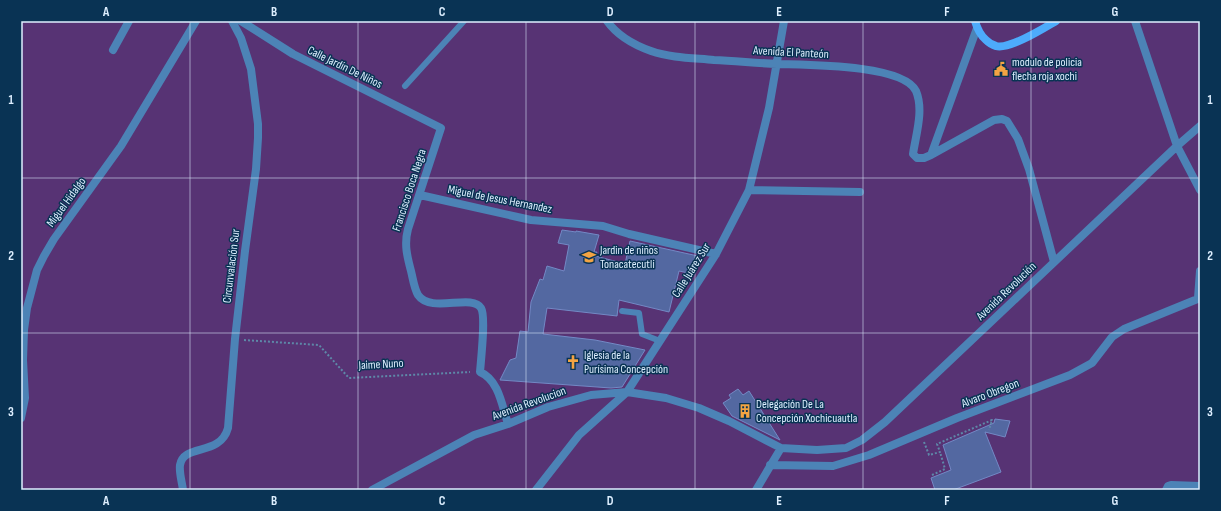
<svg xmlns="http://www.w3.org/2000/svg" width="1221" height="511" viewBox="0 0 1221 511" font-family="'Sofia Sans Condensed',sans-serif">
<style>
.green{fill:#573374}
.building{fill:#5368a1;stroke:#7389c5}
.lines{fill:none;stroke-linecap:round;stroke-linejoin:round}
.path{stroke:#5e88a8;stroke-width:2;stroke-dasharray:2 2;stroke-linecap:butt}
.lane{stroke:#4c83b6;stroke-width:6}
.street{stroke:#4c83b6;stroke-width:8}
.secondary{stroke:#4dabfb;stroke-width:8}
.grid{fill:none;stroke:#deefff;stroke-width:1;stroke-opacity:0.55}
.labels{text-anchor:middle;stroke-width:3;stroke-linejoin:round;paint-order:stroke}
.street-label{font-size:12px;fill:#deefff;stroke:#093354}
.poi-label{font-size:12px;fill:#deefff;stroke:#093354;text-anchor:start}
.neatline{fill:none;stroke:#deefff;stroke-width:1.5}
.grid-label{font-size:13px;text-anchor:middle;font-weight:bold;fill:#deefff}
</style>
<rect width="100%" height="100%" fill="#013d69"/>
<path class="green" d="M21,21H1200V490H21Z"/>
<path class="building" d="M562,230L576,232V231L599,235L594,252H597L596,256L625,264L630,241L698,256L693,274L679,271L669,312L619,300L617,316L547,308L543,334L595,340L645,350L622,387L611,388L500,380L510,360L516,358L520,331L528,332L531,302L540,279L543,280L547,266L564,271L569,245L558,243Z
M738,389L743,395L749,391L780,440L732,416L723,403L731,398L729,395Z
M995,419L1010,421L1005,437L985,432L1001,472L953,490H935L931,478L951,470L943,445L994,423Z"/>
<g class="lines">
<path class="path" d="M244,340L319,345L349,378L470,372
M590,371H628
M924,442L929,455L940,452L937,444L992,420L989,430
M932,475L945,469L940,452"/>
<path class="lane" d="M405,86L464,21
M622,311L639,313L642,334L660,341"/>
<path class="street" d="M241,21L293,54L441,128L408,229C404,244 407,256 411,271C413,279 414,288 418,295C431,314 472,293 481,308C486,316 481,359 480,372C499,380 502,406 508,424
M607,21C617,35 634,45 651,51C671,58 693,58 714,60C735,61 756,63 777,64C805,65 903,64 916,91C924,110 916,134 913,154L917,158H924L931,155L994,120L1002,119L1007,121L1018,139L1029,169L1054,262
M1135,21L1177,146L1200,190
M113,50L129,21
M931,155L977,28
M749,190L860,192
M420,195L531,220L603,226L629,234L716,254
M1198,298L1200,271
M21,418L25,398L23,360L24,330L27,308L37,270L44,256L54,239L121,146L196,21
M770,465L833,466L869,455L957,418L1070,375L1092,363L1112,337L1124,329L1200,298
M183,490C182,482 179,473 180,465C184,443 220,457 228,428L235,339L245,251L256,169L258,138V124L251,69L241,38L232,21
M372,490L474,435L508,424L548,407L591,395L627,392L666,398L699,408L729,421L781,448L817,450L846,448L862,440L885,422L1177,146L1200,126
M536,490L579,435L627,392L716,254L749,190L769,108L784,21
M756,490L781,448
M1166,490L1168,486L1171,485L1200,486"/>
<path class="secondary" d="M975,21C977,28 980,35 986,40C988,42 992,45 996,46C1009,50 1044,28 1056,21"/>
</g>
<path class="grid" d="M190,21V490M358,21V490M526,21V490M695,21V490M863,21V490M1031,21V490M21,178H1200M21,333H1200"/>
<defs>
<symbol id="civic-bare" viewBox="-9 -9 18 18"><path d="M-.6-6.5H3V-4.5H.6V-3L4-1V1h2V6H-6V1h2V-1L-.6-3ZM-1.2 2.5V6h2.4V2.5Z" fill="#f3a443" stroke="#093354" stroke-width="2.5" paint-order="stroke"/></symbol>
<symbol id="school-bare" viewBox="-9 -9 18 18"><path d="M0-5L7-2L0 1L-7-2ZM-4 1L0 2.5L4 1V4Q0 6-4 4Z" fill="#f3a443" stroke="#093354" stroke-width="2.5" paint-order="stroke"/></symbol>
<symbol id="church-bare" viewBox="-9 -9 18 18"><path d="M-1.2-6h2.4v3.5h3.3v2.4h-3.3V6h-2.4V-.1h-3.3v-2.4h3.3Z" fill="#f3a443" stroke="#093354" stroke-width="2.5" paint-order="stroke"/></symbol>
<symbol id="building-bare" viewBox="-9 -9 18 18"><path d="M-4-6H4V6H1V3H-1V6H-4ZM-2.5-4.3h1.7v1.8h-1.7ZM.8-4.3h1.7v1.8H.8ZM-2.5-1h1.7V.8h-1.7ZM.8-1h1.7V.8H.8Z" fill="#f3a443" stroke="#093354" stroke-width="2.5" paint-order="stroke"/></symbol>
</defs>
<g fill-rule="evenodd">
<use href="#civic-bare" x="991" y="59" width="20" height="20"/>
<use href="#school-bare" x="579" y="247" width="20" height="20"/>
<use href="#church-bare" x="563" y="352" width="20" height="20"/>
<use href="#building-bare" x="735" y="401" width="20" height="20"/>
</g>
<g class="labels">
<g class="street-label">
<text transform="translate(791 52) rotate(3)" y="4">Avenida El Panteón</text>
<text transform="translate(345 67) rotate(26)" y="4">Calle Jardín De Niños</text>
<text transform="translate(409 190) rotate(-72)" y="4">Francisco Boca Negra</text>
<text transform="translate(500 199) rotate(11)" y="4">Miguel de Jesus Hernandez</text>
<text transform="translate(66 202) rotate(-54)" y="4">Miguel Hidalgo</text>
<text transform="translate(231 266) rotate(-83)" y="4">Circunvalación Sur</text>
<text transform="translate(691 270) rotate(-58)" y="4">Calle Juárez Sur</text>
<text transform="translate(1006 291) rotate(-44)" y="4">Avenida Revolución</text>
<text transform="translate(381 364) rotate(-3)" y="4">Jaime Nuno</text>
<text transform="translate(990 393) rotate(-21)" y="4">Alvaro Obregon</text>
<text transform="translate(529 403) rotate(-20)" y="4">Avenida Revolucion</text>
</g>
<g class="poi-label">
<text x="1012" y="66">modulo de policia<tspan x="1012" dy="14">flecha roja xochi</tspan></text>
<text x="600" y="254">Jardin de niños<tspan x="600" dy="14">Tonacatecutli</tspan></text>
<text x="584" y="359">Iglesia de la<tspan x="584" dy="14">Purísima Concepción</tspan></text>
<text x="756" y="408">Delegación De La<tspan x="756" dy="14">Concepción Xochicuautla</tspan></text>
</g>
</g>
<rect width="1221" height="511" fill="none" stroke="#093354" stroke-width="44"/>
<rect x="22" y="22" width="1177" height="467" class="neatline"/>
<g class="grid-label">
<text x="106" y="16">A</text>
<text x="274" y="16">B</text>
<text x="442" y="16">C</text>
<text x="610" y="16">D</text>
<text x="779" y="16">E</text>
<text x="947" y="16">F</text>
<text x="1115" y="16">G</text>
<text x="11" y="104">1</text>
<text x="1210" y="104">1</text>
<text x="11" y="260">2</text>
<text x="1210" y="260">2</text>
<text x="11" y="416">3</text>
<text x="1210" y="416">3</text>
<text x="106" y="505">A</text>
<text x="274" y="505">B</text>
<text x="442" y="505">C</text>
<text x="610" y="505">D</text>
<text x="779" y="505">E</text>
<text x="947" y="505">F</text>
<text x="1115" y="505">G</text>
</g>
</svg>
